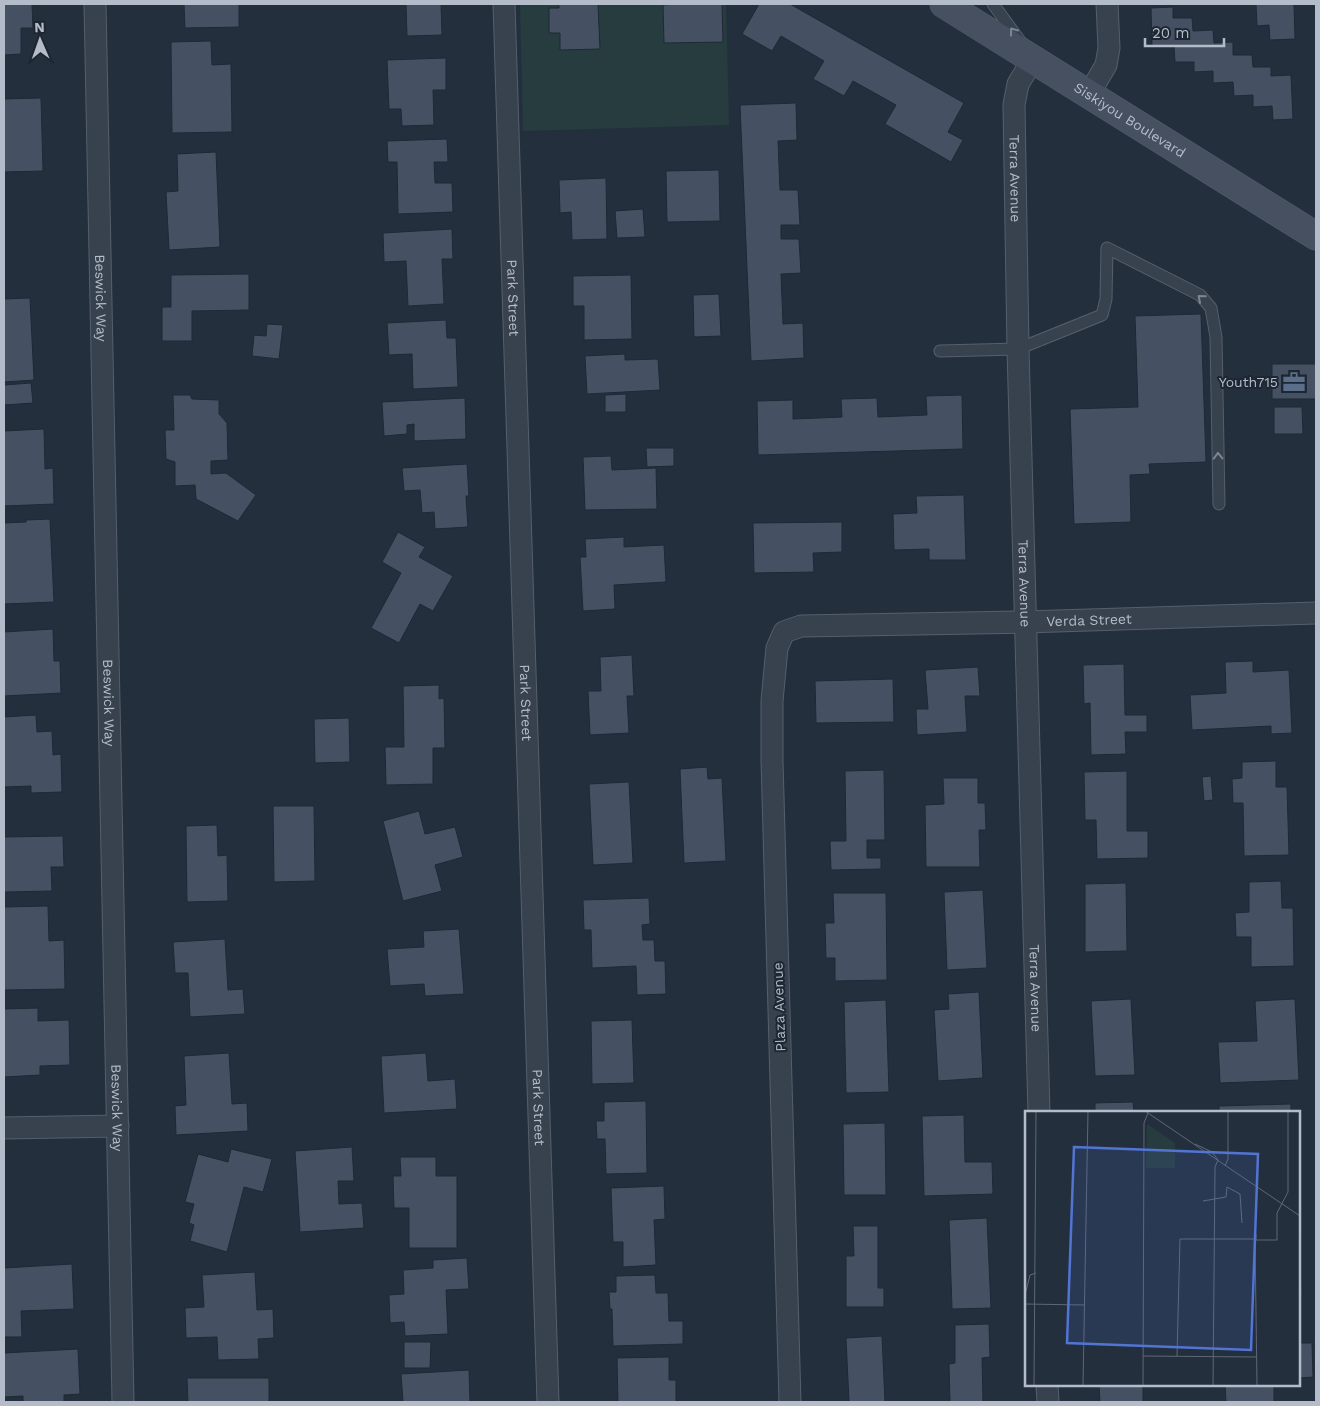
<svg xmlns="http://www.w3.org/2000/svg" width="1320" height="1406" viewBox="0 0 1320 1406" font-family="'Work Sans',sans-serif">
<style>
.green{fill:#263c3f}
.building{fill:#455162;stroke:#1f2835}
.lines{fill:none;stroke-linecap:round;stroke-linejoin:round}
.lane-casing{stroke:#565f6c;stroke-width:13}
.street-casing{stroke:#565f6c;stroke-width:23}
.secondary-casing{stroke:#565f6c;stroke-width:29}
.lane{stroke:#38414e;stroke-width:11}
.street{stroke:#38414e;stroke-width:21}
.secondary{stroke:#465061;stroke-width:28}
.oneway{stroke:#7c8592}
.labels{text-anchor:middle;stroke-width:4;stroke-linejoin:round;paint-order:stroke}
.street-label{font-size:14px;fill:#b4bcc9;stroke:#1d2633}
.poi-label{font-size:14px;fill:#b4bcc9;stroke:#1d2633;text-anchor:end}
.inset-road{fill:none;stroke:#5e6776;stroke-width:1}
.view{fill:#5274d3;fill-opacity:0.15;stroke:#5274d3;stroke-width:2.5}
.inset-edge{fill:none;stroke:#b4bcc9;stroke-width:2.5}
</style>
<rect width="100%" height="100%" fill="#242f3e"/>
<path class="green" d="M520,4H726L729,125L523,131Z"/>
<path class="building" d="M4,4H32L33,28H21V54L4,55Z
M184,4H239V27L185,28Z
M406,4H441L442,35L407,36Z
M559,4H598L600,49L560,50V33H549V8H559Z
M678,4H722L723,42L664,43L663,5Z
M759,4H790L964,103L948,132L963,140L951,162L885,124L896,105L853,81L844,96L813,79L824,61L781,36L772,51L742,34Z
M1256,4H1294L1295,39L1270,40L1269,25L1257,26Z
M1173,7V18H1192L1193,31L1213,30L1214,43L1233,42V55H1252L1253,67H1271V76L1291,75L1293,119L1273,120L1272,106L1253,107V95L1234,96L1233,82L1213,83V71L1194,72V62H1175L1174,46H1152L1151,8Z
M211,41L212,65L231,64L232,132L172,133L171,42Z
M446,58V90H433L434,125L402,126L401,109H389L387,60Z
M41,98L43,171L4,172V99Z
M796,103L797,140L778,141L780,190H798L800,225H781V239H799L801,273L781,274L783,324L803,323L804,358L751,361L740,105Z
M447,139L448,162H434L435,183H452L453,212L398,214L397,162H388L387,141Z
M216,152L220,247L169,250L166,192L178,191L177,154Z
M719,170L720,221L667,222L666,171Z
M606,178L607,239L572,240L571,212L560,213L559,180Z
M643,209L645,237L617,238L615,211Z
M452,229L453,259H442L444,304L408,306L406,261L384,262L383,233Z
M249,274V310L192,311V341H162V307H171V275Z
M631,275L632,339L584,340V306H573V276Z
M719,294L721,336L694,337L693,295Z
M30,298L34,380L4,382V299Z
M1201,314L1206,462L1149,464L1150,474L1130,475L1131,522L1074,524L1070,409L1138,407L1135,316Z
M446,320L447,338H456L458,387L413,389L412,354L389,355L387,323Z
M267,324L283,325L279,359L252,356L254,335L266,336Z
M625,354V360L658,359L660,390L587,394L585,356Z
M1272,364H1316V399H1272Z
M31,383L33,403L4,405V385Z
M626,394V412H605V395Z
M173,395H190L192,399L219,400V414L227,423L228,460L211,461V474L226,473L256,495L238,521L196,499L195,485L175,486V462L166,459L165,430H174Z
M962,395L963,449L758,455L757,401L793,400V419L842,417L841,399L877,398L878,417L927,415L926,396Z
M465,398L466,439L414,441V424L407,425V434L384,436L382,402Z
M1274,407H1302L1303,434H1274Z
M44,429L45,469L53,468L54,504L4,506V431Z
M646,448H674V466L647,467Z
M611,456L612,470L656,468L657,509L585,510L583,457Z
M467,464L469,496H466L468,527L435,529L434,512L422,513L420,490L404,491L402,468Z
M964,495L966,560H929V549L894,550L893,514L917,513L916,496Z
M50,519L54,602L4,604V523L26,522V520Z
M842,522V552L813,553L814,572L754,573L753,523Z
M398,532L425,547L419,557L453,576L433,611L420,604L399,643L371,628L401,573L382,562Z
M624,537V547L664,545L666,582L614,585L615,609L583,611L580,557H586L585,539Z
M53,629L54,661H60L61,693L4,696V632Z
M632,655L634,696H627L629,733L590,735L588,691H601L600,657Z
M1253,661V672L1289,670L1292,733L1271,734V726L1192,730L1190,695L1226,693L1225,662Z
M1124,664L1125,715H1147V732H1125L1126,754L1091,755L1090,703L1084,704L1083,665Z
M978,667L980,696H965L967,732L917,735L916,709H928L925,670Z
M893,679L894,722L816,723L815,681Z
M439,685V699L444,698L445,748H433V784L386,785L385,747H404L403,686Z
M36,715L37,732L52,731L53,755L61,754L62,792L31,793V786L4,787V717Z
M349,718L350,762L315,763L314,719Z
M1276,761V787H1287L1289,855L1244,856L1243,803H1233L1232,779L1242,778V762Z
M707,767L708,779L722,778L726,861L684,863L680,769Z
M884,770L885,840H867V858H881V869L831,870L830,841H846L845,771Z
M1127,771V831H1148V858L1097,859L1096,820H1085L1084,772Z
M1211,776L1213,800L1204,801L1202,777Z
M943,778H978V803H985L986,830H979L980,867H926L925,805L944,804Z
M629,782L633,863L593,865L589,784Z
M273,806H314L315,881L274,882Z
M419,811L425,834L455,827L463,857L435,865L442,891L403,901L383,821Z
M217,825L218,856L227,855L228,901L187,902L186,826Z
M63,836L64,867H51L52,891L4,892V837Z
M1281,881L1282,908H1293L1294,966L1251,967V937H1236L1235,913L1249,912V882Z
M1126,883L1127,951L1085,952V884Z
M983,890L987,968L947,970L944,892Z
M833,893H886L887,980L835,981V958H826L825,923H834Z
M649,898L650,924L642,925L643,940H654L655,961H665L666,994L637,995L636,966L592,968L591,930H584L583,900Z
M48,906L49,941L64,940L65,989L4,990V907Z
M459,929L464,994L425,996L424,984L390,986L387,949L424,947L423,931Z
M225,939L228,990L243,989L245,1014L190,1017L188,973H175L173,942Z
M979,992L983,1078L938,1081L934,1010L949,1009L948,994Z
M1131,999L1135,1075L1095,1076L1091,1001Z
M1295,999L1299,1080L1220,1083L1218,1042L1257,1041L1255,1001Z
M886,1000L889,1092L846,1093L844,1002Z
M38,1008V1021L69,1020L70,1065L40,1066V1075L4,1077V1009Z
M632,1020L634,1083L592,1084L591,1021Z
M229,1053L232,1104L247,1103L248,1131L176,1135L175,1106L186,1105L184,1056Z
M426,1053L428,1081L455,1079L457,1109L384,1113L381,1056Z
M646,1101L647,1173L606,1174L605,1139H597L596,1121H604V1102Z
M1133,1102L1134,1112H1095V1103Z
M1291,1104V1112H1219V1106Z
M964,1115L965,1162H992L993,1194L924,1196L922,1116Z
M885,1123L886,1195H844L843,1124Z
M352,1147L354,1181H338L339,1204L362,1203L364,1228L300,1232L295,1151Z
M231,1149L272,1159L263,1192L244,1187L227,1252L190,1241L194,1225L189,1223L194,1204L185,1202L198,1154L228,1162Z
M400,1157H436V1176H457V1248H409V1208H394L393,1176H401Z
M664,1186L665,1219L654,1220L656,1265L623,1267V1242H613L611,1188Z
M987,1218L991,1308L952,1309L949,1220Z
M853,1226H878V1288H884V1307H846V1256H854Z
M1299,1235H1301L1302,1296H1299Z
M467,1258L469,1289L446,1290L448,1334L405,1336L404,1322L390,1323L389,1295L404,1294L403,1270L433,1268V1260Z
M72,1264L74,1309L21,1311L22,1337H4V1268Z
M255,1272L257,1310L273,1309L274,1338L258,1339L259,1359L218,1360L217,1337L186,1338L185,1308L204,1307L202,1275Z
M655,1275L656,1293H668L669,1321H683V1344L613,1346L612,1309H610L609,1292H616V1276Z
M989,1324L990,1357L982,1358L983,1402H950L949,1364L955,1363V1325Z
M882,1336L885,1402H849L846,1338Z
M404,1342H431L430,1368H404Z
M1299,1343H1312L1313,1377L1299,1378Z
M78,1349L80,1394L64,1395V1402H23V1396L4,1397V1353Z
M669,1357V1380H676V1402H618L617,1358Z
M469,1370L470,1402H403L401,1374Z
M187,1378H269V1402H188Z
M1099,1385H1143V1402H1100Z
M1225,1385H1274V1402H1226Z"/>
<g class="lines">
<defs>
<path id="lane" d="M993,4L1020,41
M940,351L1018,349L1102,315L1106,299L1107,248L1200,295L1211,308L1216,337L1219,504"/>
<g id="street">
<path id="s1" d="M95,4L123,1402"/>
<path id="s2" d="M504,4L548,1402"/>
<path id="s3" d="M1033,59L1018,84L1014,105L1018,349L1039,1112"/>
<path d="M1089,94L1106,65L1109,48L1107,4"/>
<path d="M4,1128L118,1126"/>
<path d="M1047,1385L1048,1402"/>
<path id="s4" d="M790,1402L772,761V701L777,648L784,632L801,626L1025,622L1316,613"/>
</g>
<g id="secondary">
<path id="s5" d="M944,4L1316,236"/>
</g>
</defs>
<use href="#lane" class="lane-casing"/>
<use href="#street" class="street-casing"/>
<use href="#secondary" class="secondary-casing"/>
<use href="#lane" class="lane"/>
<use href="#street" class="street"/>
<use href="#secondary" class="secondary"/>
</g>
<defs><path id="oneway-chevron" d="M-2-3.5L2.5 0L-2 3.5" fill="none" stroke-width="1.6" stroke-linecap="round" stroke-linejoin="round" transform="scale(1.25)"/></defs>
<g class="oneway">
<use href="#oneway-chevron" transform="translate(1013 31) rotate(-126)"/>
<use href="#oneway-chevron" transform="translate(1201 298) rotate(-139)"/>
<use href="#oneway-chevron" transform="translate(1218 456) rotate(-91)"/>
</g>
<defs>
<symbol id="office-bare" viewBox="-9 -9 18 18"><path d="M-6-3h4V-5.5h4V-3h4V5H-6ZM-1-4.5V-3h2v-1.5ZM-6 0V1H6V0Z" fill="#5c6f8a" stroke="#1d2633" stroke-width="2.5" paint-order="stroke"/></symbol>
</defs>
<g fill-rule="evenodd">
<use href="#office-bare" x="1278" y="366" width="32" height="32"/>
</g>
<g class="labels">
<g class="street-label">
<text dy="5" stroke="none"><textPath href="#s5" startOffset="219">Siskiyou Boulevard</textPath></text>
<text dy="5" stroke="none"><textPath href="#s3" startOffset="124">Terra Avenue</textPath></text>
<text dy="5" stroke="none"><textPath href="#s1" startOffset="294">Beswick Way</textPath></text>
<text dy="5" stroke="none"><textPath href="#s2" startOffset="294">Park Street</textPath></text>
<text dy="5" stroke="none"><textPath href="#s3" startOffset="529">Terra Avenue</textPath></text>
<text dy="5" stroke="none"><textPath href="#s4" startOffset="1078">Verda Street</textPath></text>
<text dy="5" stroke="none"><textPath href="#s1" startOffset="699">Beswick Way</textPath></text>
<text dy="5" stroke="none"><textPath href="#s2" startOffset="699">Park Street</textPath></text>
<text dy="5" stroke="none"><textPath href="#s3" startOffset="934">Terra Avenue</textPath></text>
<text transform="translate(779 1007) rotate(-92)" y="5">Plaza Avenue</text>
<text dy="5" stroke="none"><textPath href="#s1" startOffset="1104">Beswick Way</textPath></text>
<text dy="5" stroke="none"><textPath href="#s2" startOffset="1104">Park Street</textPath></text>
</g>
<g class="poi-label">
<text x="1278" y="387">Youth715</text>
</g>
</g>
<g transform="translate(1025 1111)">
<rect width="275" height="275" fill="#242f3e"/>
<path d="M122,13L150,32V57H121Z" fill="#263c3f"/>
<path class="inset-road" d="M120,0L275,105M170,33L187,41L193,49L190,56L188,275M200,55L203,48V0M178,90L201,86L202,76L215,83L217,112M231,123V129H252V102L263,81V0M0,184L5,164L11,162M0,193L60,194M118,245L232,246M152,245L155,128H230L232,275M9,275L11,0M58,275L63,0M118,275L119,12L123,2"/>
<path class="view" d="M49,36L233,43L226,239L42,232Z"/>
<rect width="275" height="275" class="inset-edge"/>
</g>
<rect width="1320" height="1406" fill="none" stroke="#b4bcc9" stroke-width="10"/>
<g transform="translate(40 40) rotate(358)" stroke="#1d2633" stroke-width="4" paint-order="stroke">
<path d="M0-4L9 19L0 12L-9 19Z" fill="#b4bcc9"/>
<text y="-8" font-size="14" font-weight="bold" text-anchor="middle" fill="#b4bcc9">N</text>
</g>
<path d="M1145 38v8h79v-8" fill="none" stroke="#b4bcc9" stroke-width="2.5"/>
<text x="1152" y="38" font-size="15" fill="#b4bcc9" stroke="#1d2633" stroke-width="4" paint-order="stroke">20 m</text>
</svg>
